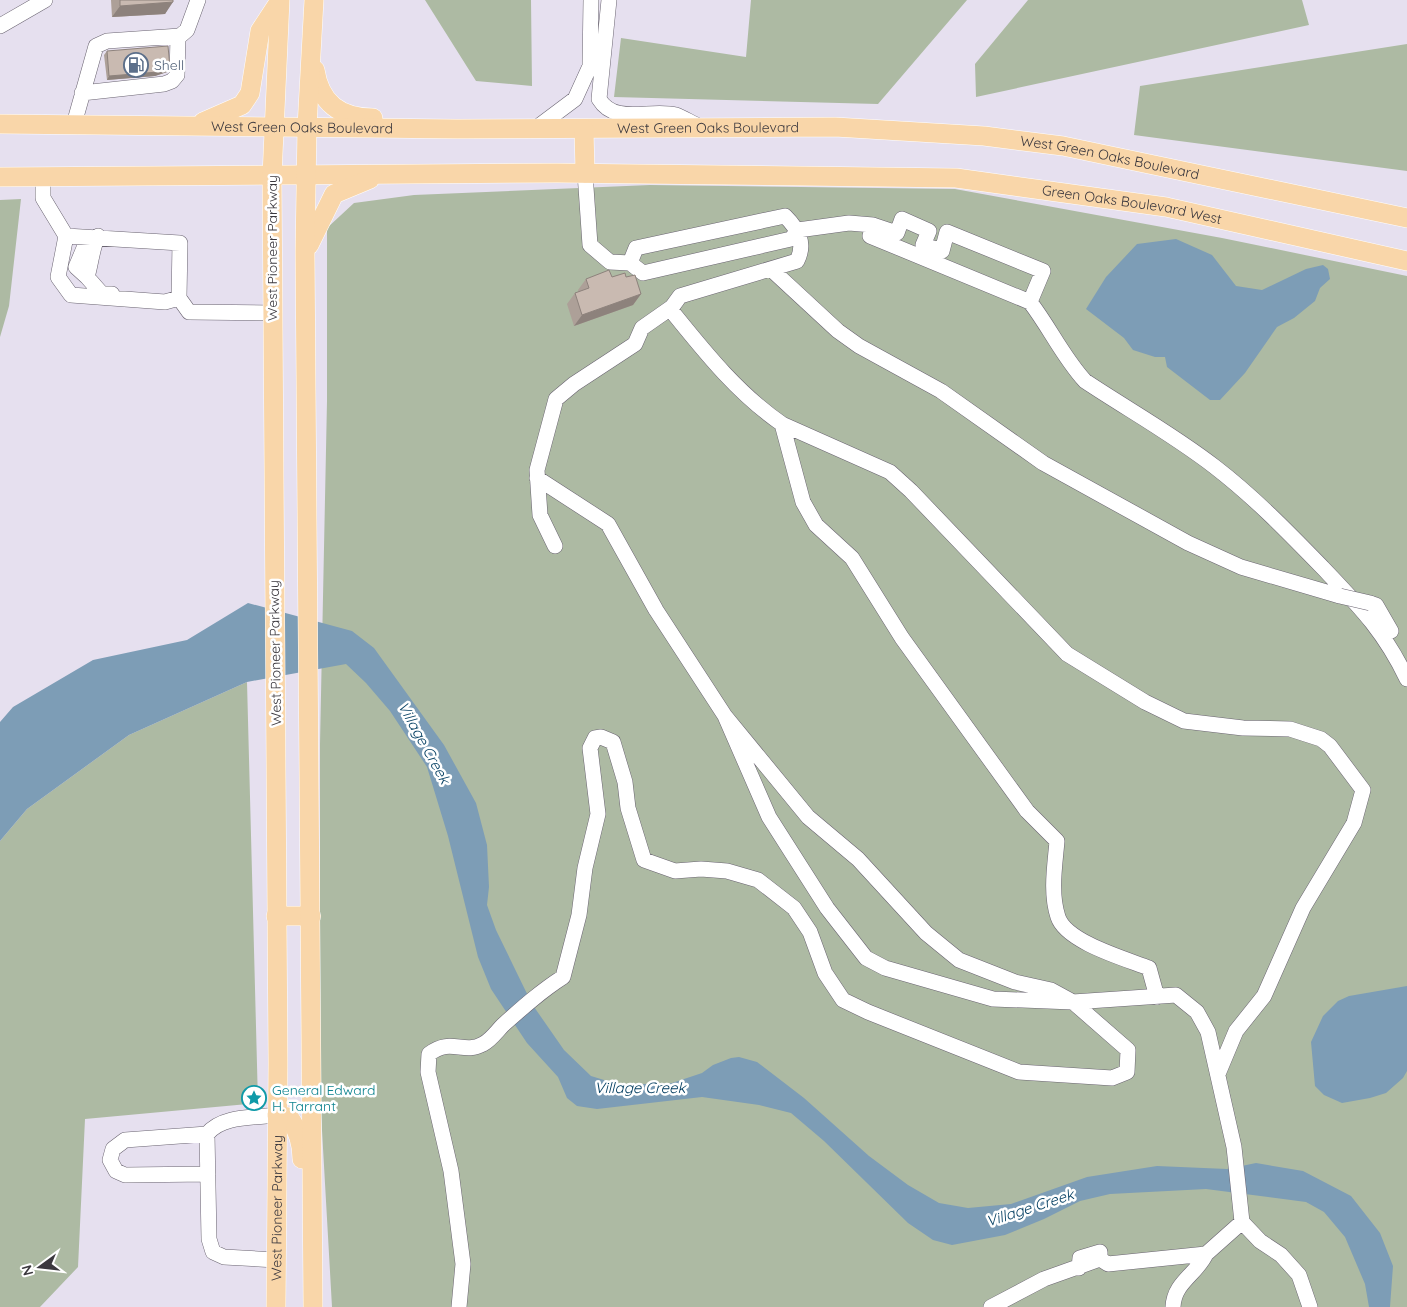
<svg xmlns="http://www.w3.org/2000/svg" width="1407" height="1307" viewBox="0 0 1407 1307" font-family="Quicksand,sans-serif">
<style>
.green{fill:#adbaa3}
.water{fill:#7d9db6}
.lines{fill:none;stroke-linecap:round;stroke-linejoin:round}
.minor-casing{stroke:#6a6471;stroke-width:16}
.major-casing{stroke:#fff;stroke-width:20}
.minor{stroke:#fff;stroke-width:15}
.major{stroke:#f9d6a9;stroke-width:19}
.minor-bridge-casing{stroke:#6a6471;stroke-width:16;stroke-linecap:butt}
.minor-bridge{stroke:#fff;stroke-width:15}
.wall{fill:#ada098}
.shaded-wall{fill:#8d827c}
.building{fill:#c9bab1;stroke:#8d827c}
.labels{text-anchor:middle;stroke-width:5;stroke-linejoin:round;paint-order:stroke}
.service-label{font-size:14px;fill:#4e5e75;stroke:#fff;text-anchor:start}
.street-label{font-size:14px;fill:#3b383e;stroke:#fff}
.culture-label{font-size:14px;fill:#0d838f;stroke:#fff;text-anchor:start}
.water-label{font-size:15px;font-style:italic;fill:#033e61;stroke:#fff}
</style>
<rect width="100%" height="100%" fill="#e6e0ef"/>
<path class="green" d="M425,0H531L532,86L476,81Z
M751,0H967L878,104L614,97L621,38L746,57Z
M1028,0H1302L1309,25L976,97L975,64Z
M1407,44V171L1134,135L1140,86Z
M650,185L955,189L1222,238L1407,276V1307H332L320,1095V744L327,401V228L354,203L414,195Z
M21,199L9,306L0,337V200Z
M247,682L258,1103L85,1119L78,1267L40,1307H0V841L27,809L129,735Z"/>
<path class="water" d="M1176,239L1212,255L1236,286L1262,290L1306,269L1323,265L1328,269L1330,279L1320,288L1315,301L1294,318L1277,327L1245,373L1220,400H1210L1167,367L1165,357H1155L1133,350L1124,338L1086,309L1106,277L1137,244Z
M248,603L352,631L374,648L444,745L476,803L487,845L489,887L487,905L496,930L532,1004L564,1050L591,1076L617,1084H656L672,1083L702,1073L713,1065L731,1058L739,1057L757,1062L804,1098L869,1156L908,1185L939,1203L968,1208L1011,1204L1087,1177L1157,1166L1227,1169L1256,1163L1303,1171L1351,1196L1380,1233L1393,1266L1390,1307H1369L1365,1284L1345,1237L1324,1212L1306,1202L1206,1189L1110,1194L1080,1201L1044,1219L1005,1235L952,1245L933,1240L908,1223L824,1141L791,1113L759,1105L702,1097L597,1109L577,1106L567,1098L558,1077L527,1043L491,989L478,957L448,836L427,767L390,711L366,683L346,664L247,682L129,735L27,809L0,841V722L13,707L93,660L187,640Z
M1407,986V1071L1403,1078L1386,1093L1370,1098L1342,1103L1324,1095L1315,1086L1311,1042L1323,1016L1338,1001L1349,996Z"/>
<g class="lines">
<defs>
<path id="minor" d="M609,0L599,99C615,126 651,108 676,115C684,118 693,124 701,127
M0,26L45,0
M82,93L164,84L172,81L177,75L178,36
M74,124L96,46L107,41L180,36L187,30L198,0
M535,129L575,99L590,66L591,0
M585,173L590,245L610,262L630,263L643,273L791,239L798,230L849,223L873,225L870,236L1030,302L1043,271L947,232L942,251L923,245L929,231L902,219L897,233L873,225
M43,177V198L66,236L58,277L71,295L165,302L179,298
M66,236L180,243L179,298L189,312L273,313
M98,236C92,248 91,264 87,277L102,294H112
M772,270L838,331L859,346L941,391L1043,463L1188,543L1241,567L1340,596
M87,277L76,267L84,248L94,245
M1030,302C1050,328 1063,357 1085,381C1127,409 1174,435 1215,467C1254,497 1288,532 1323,568C1359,606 1384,631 1407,679
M670,309C704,351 737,393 782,424L803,502L816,525L852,558L902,638L1027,811L1057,841C1055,865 1050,893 1058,917C1066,942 1126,959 1149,968L1157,997
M782,424L890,472L911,491L1067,654L1145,702L1184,721L1243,728L1290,729L1321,739L1330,746L1363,790L1354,823L1303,908L1264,996L1236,1031L1218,1074
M537,478L608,524L656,610L725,716L769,817L827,908L866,958L885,968L993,999L1073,1002L1051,990L1015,982L959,960L926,933L858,859L808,817L725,716
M555,546L540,515L537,470L556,399L574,384L635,344L642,328L672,307L680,296L797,261C806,243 798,229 785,216L636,248L630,263
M1370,603L1376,605L1391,631
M1073,1002L1176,995L1197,1012L1208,1032L1234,1147L1242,1222L1206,1254L1108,1264L1100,1259
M207,1134L125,1140L113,1149L110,1160L116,1171L125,1175L208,1174
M1242,1222L1260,1241L1281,1255L1299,1275L1310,1307
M276,1260L224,1257L213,1252L209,1239L207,1134C222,1115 254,1118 277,1115
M459,1307L463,1264L451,1171L428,1072L429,1054C451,1037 463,1055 483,1044C491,1040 497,1031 503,1025C522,1008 541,991 563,977L579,915L585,868L598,814L590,748L595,738L601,737L613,742L625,782L628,808L644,860L675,871L701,869L727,871L758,880L794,908L810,932L825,973L843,1000L868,1012L1019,1072L1112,1078L1127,1072L1128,1050L1073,1002
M991,1307L1044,1279L1100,1259V1252L1080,1258L1079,1268
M1173,1307C1174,1282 1197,1274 1206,1254"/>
<g id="major">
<path d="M315,70C320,103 340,118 373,118"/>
<path d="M203,122L242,105L250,93L260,31L279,2"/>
<path id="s1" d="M0,124L457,129L835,127L984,136L1063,146L1407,218"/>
<path d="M584,129L585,173"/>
<path id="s2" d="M0,177L557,173L956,178L1166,207L1407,261"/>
<path d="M309,245L334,194L370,179"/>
<path d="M276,916H311"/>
<path d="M277,1115L289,1117C298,1130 302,1143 302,1159"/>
<path id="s3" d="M276,1307L278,1063L272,176L280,0"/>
<path d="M313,1307L305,252L307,127L314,0"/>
</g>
</defs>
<use href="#minor" class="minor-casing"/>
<use href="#major" class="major-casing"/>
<use href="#minor" class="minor"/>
<use href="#major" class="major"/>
<defs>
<path id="minor-bridge" d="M1340,596L1370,603"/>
</defs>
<use href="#minor-bridge" class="minor-bridge-casing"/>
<use href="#minor-bridge" class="minor-bridge"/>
</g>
<path class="wall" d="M111,0H173L165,14L112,17Z
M107,51L167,72L155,76L107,80L104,55Z
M612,277H626L641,294L633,305L574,326L567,304L575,293L578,292V290L586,279Z"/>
<path class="shaded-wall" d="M173,2L165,14L112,17L120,6Z
M170,68L167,72L155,76L107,80L109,76Z
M641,294L633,305L574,326L582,315Z"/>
<path class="building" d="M120,0H173V2L120,6Z
M168,46L170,68L158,72L109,76L107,51Z
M609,270L612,277L625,273L626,277L635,275L641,294L582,315L575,293L589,288L586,279Z"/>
<defs>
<symbol id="fuel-ring" viewBox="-11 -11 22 22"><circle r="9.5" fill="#fff" stroke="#5c6f8a" stroke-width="1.5"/><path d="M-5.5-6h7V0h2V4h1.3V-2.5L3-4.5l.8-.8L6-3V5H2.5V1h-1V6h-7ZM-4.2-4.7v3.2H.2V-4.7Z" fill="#5c6f8a"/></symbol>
<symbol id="sight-ring" viewBox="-11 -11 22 22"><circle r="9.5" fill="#fff" stroke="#0f9aa8" stroke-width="1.5"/><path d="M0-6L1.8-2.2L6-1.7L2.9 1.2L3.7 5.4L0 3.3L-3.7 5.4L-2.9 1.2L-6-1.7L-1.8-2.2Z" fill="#0f9aa8"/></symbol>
</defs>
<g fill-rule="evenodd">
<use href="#fuel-ring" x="122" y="51" width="28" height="28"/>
<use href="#sight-ring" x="240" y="1084" width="28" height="28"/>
</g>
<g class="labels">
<g class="service-label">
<text x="154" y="70">Shell</text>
</g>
<g class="street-label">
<text dy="5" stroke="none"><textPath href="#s1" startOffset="302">West Green Oaks Boulevard</textPath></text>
<text dy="5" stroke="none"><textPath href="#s1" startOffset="708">West Green Oaks Boulevard</textPath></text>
<text dy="5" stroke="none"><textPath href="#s1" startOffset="1112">West Green Oaks Boulevard</textPath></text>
<text dy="5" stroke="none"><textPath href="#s2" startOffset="1134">Green Oaks Boulevard West</textPath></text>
<text transform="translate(272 248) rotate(-90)" y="5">West Pioneer Parkway</text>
<text transform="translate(275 653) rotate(-91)" y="5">West Pioneer Parkway</text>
<text dy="5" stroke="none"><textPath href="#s3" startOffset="99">West Pioneer Parkway</textPath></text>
</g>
<g class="culture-label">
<text x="272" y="1095">General Edward<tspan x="272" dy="16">H. Tarrant</tspan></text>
</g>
<g class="water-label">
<text transform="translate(424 743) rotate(61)" y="5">Village Creek</text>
<text x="640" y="1093">Village Creek</text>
<text transform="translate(1030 1208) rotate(-18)" y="5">Village Creek</text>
</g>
</g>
<g transform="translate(40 1267) rotate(255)" stroke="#ffffff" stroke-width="4" paint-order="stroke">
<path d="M0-4L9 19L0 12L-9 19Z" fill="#3b383e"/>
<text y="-8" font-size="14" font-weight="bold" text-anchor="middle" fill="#3b383e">N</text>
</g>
</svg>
